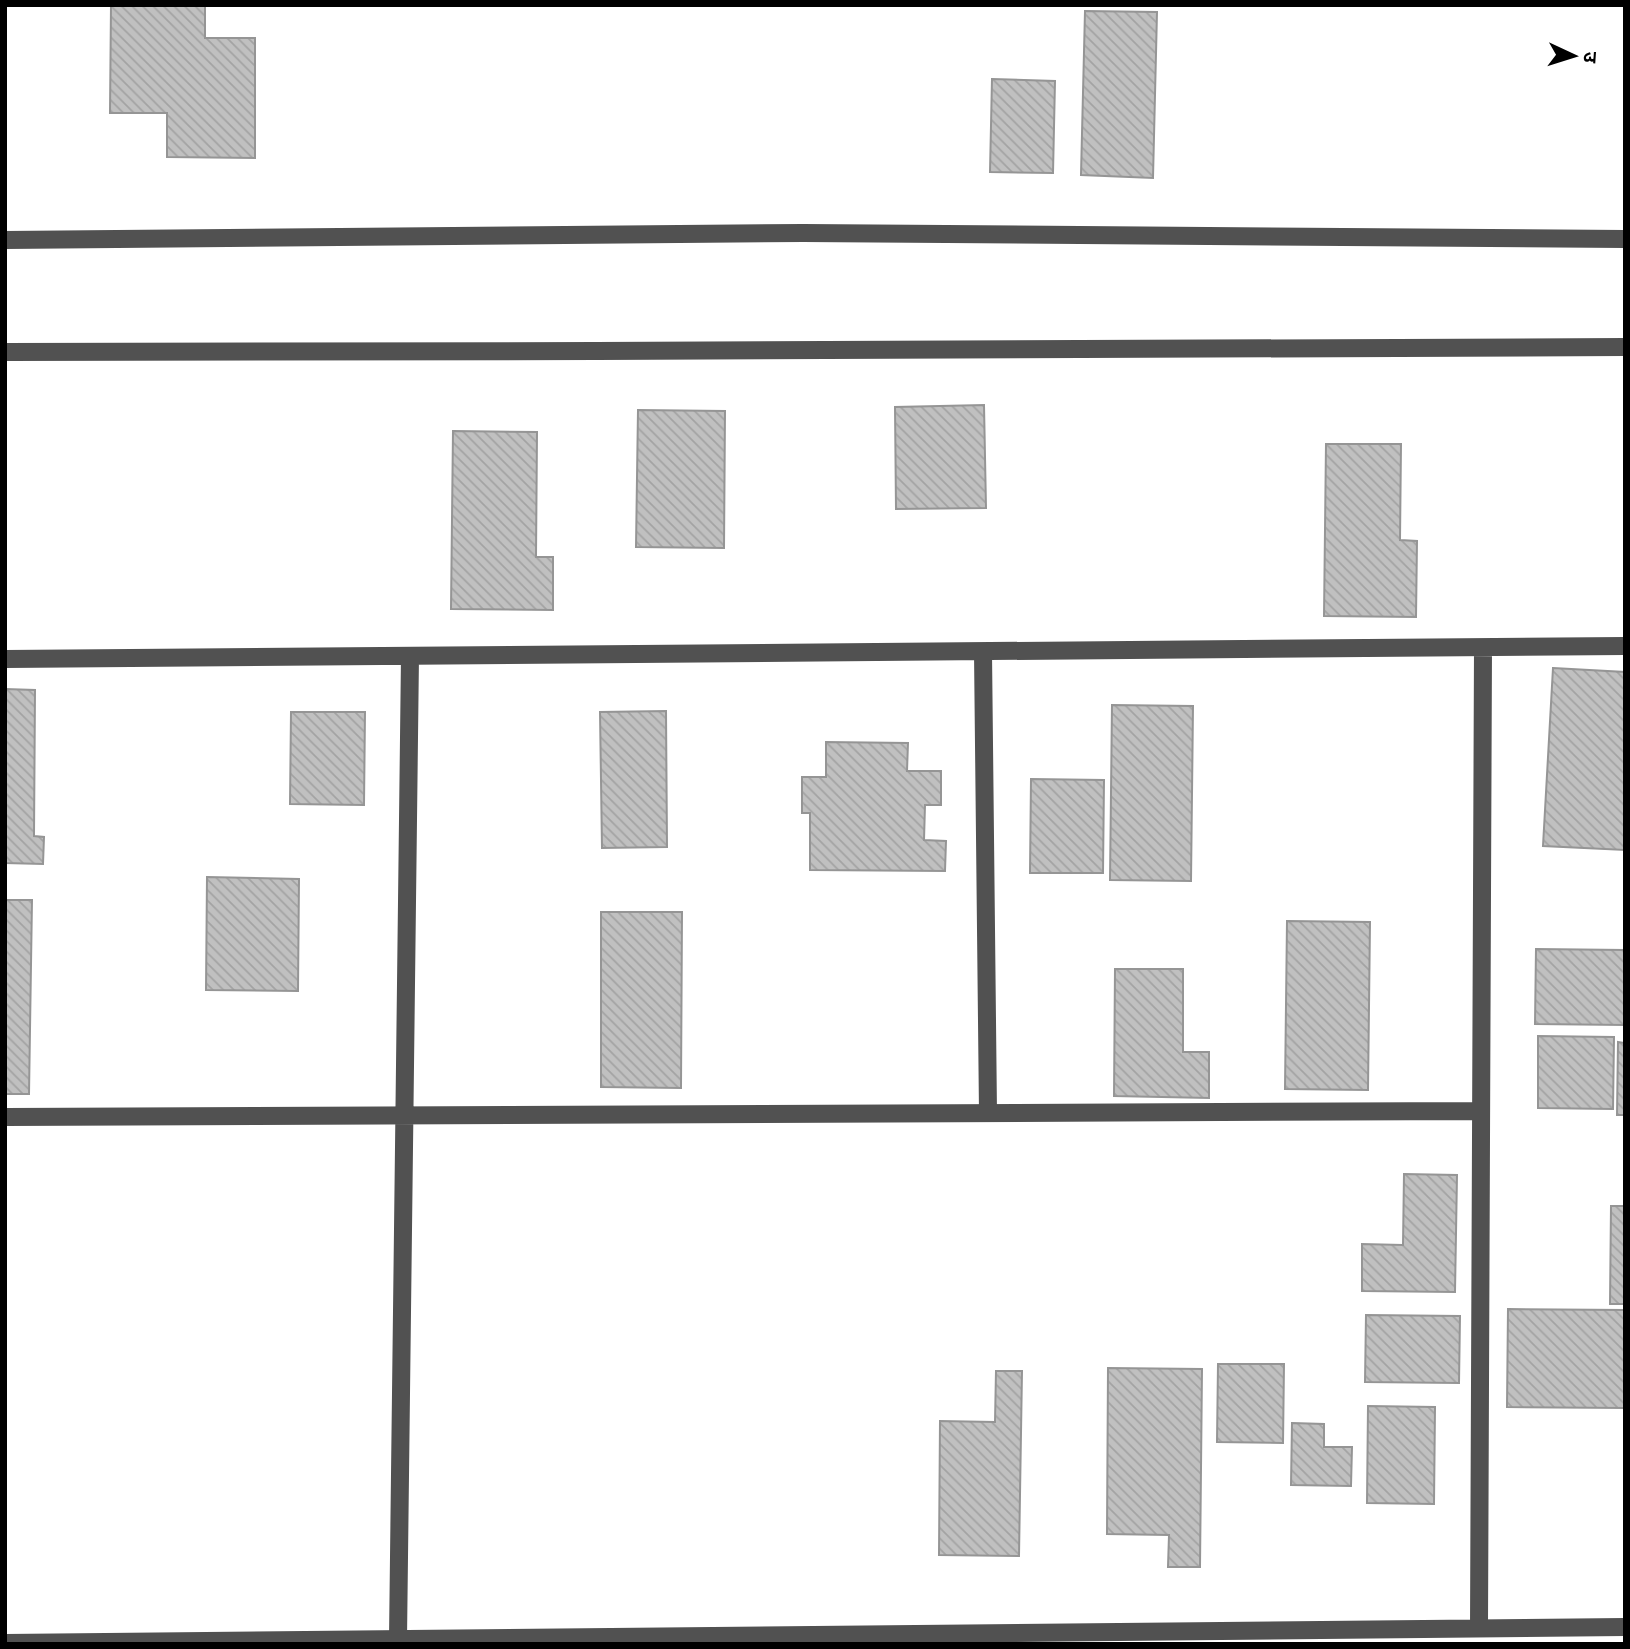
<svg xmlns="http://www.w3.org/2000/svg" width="1630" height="1649" viewBox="0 0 1630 1649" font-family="Quicksand,'Noto Sans Devanagari',sans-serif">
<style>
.building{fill:url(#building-back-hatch);stroke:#959595;stroke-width:2}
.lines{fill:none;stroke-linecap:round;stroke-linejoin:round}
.minor{stroke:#515151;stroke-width:18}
</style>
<defs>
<pattern id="building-back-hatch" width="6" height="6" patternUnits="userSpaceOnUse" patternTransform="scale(1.75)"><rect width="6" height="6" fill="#c0c0c0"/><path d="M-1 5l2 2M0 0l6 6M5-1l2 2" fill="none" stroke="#a3a3a3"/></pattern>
</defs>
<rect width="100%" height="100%" fill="#fff"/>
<path class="building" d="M111,5H205V38H255V158L167,157V113H110Z
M1085,11L1157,12L1153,178L1081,175Z
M992,79L1055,81L1053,173L990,172Z
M984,405L986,508L896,509L895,407Z
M638,410L725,411L724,548L636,547Z
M453,431L537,432L536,557H553V610L451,609Z
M1326,444H1401L1400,540L1417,541L1416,617L1324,616Z
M1553,668L1625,672V850L1543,846Z
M5,689L35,690L34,836L44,837L43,864L5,863Z
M1112,705L1193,706L1191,881L1110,880Z
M666,711L667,847L602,848L600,712Z
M291,712H365L364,805L290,804Z
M826,742L908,743L907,771H941V805H925L924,840L946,841L945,871L810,870V813H802V777H826Z
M1031,779L1104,780L1103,873H1030Z
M207,877L299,879L298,991L206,990Z
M5,900H32L29,1094H5Z
M601,912H682L681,1088L601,1087Z
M1287,921L1370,922L1368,1090L1285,1089Z
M1536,949L1625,950V1025L1535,1024Z
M1115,969H1183V1052H1209V1098L1114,1096Z
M1538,1036L1614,1037L1613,1109L1538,1108Z
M1618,1042L1625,1043V1115H1617Z
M1404,1174L1457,1175L1455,1292L1362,1291V1244L1403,1245Z
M1611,1206H1625V1304H1610Z
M1508,1309L1625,1310V1408L1507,1407Z
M1366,1315L1460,1316L1459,1383L1365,1382Z
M1218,1364H1284L1283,1443L1217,1442Z
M1108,1368L1202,1369L1200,1567H1168L1169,1535L1107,1534Z
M996,1371H1022L1019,1556L939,1555L940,1421L995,1422Z
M1368,1406L1435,1407L1434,1504L1367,1503Z
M1292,1423L1324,1424V1447H1352L1351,1486L1291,1485Z"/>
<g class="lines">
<path class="minor" d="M5,240L803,233L1625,239
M5,352L596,351L1625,347
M983,652L988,1113
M5,659L1625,646
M5,1117L1481,1111
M1479,1628L1483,648
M398,1639L410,656
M5,1643L1625,1627"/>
</g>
<rect width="1630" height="1649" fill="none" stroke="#000000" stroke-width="14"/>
<g transform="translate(1574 56) rotate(94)" stroke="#ffffff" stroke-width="5" paint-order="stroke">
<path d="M0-5L12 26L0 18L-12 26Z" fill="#000000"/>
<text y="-10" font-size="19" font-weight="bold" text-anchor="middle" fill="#000000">उ</text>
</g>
</svg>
